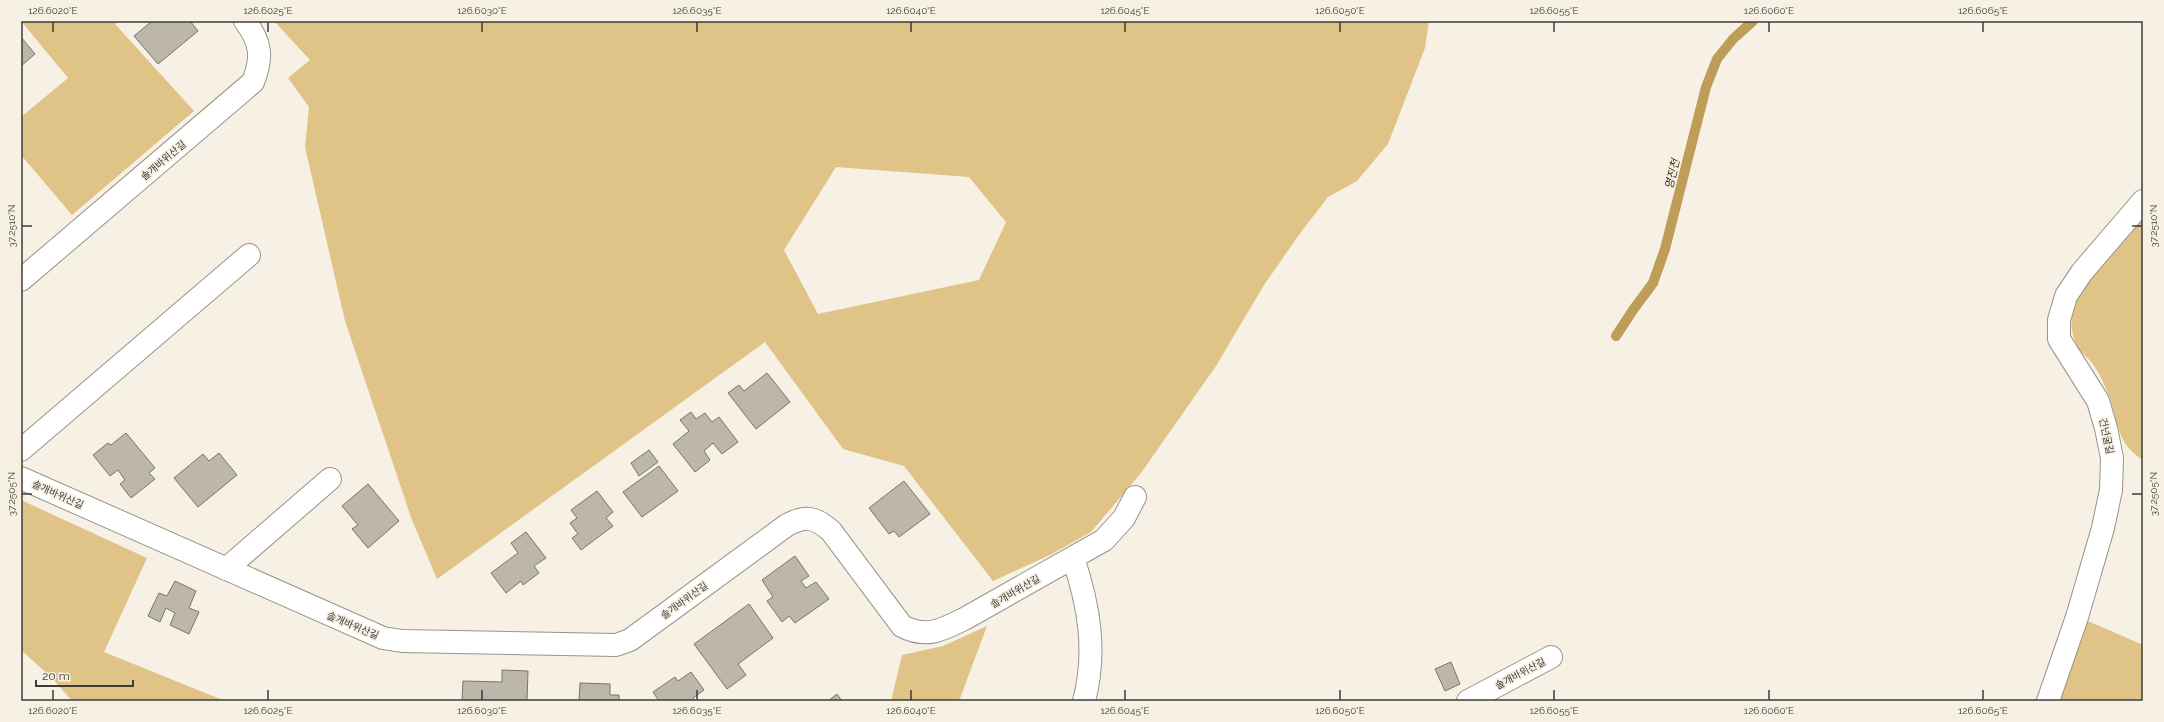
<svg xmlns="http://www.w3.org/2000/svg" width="2164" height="722" viewBox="0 0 2164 722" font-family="Raleway,'Noto Sans KR',sans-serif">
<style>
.green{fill:#e0c387;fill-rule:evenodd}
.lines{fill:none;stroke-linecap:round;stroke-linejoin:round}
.stream{stroke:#bd9d57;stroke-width:10}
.building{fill:#bdb7ab;stroke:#797469}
.minor-casing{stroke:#999488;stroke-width:24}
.minor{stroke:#fff;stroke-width:22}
.ticks{fill:none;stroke:#3e3c37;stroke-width:1.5}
.labels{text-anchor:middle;stroke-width:3.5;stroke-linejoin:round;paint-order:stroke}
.street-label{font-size:10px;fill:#3e3c37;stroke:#f7f0e4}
.water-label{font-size:11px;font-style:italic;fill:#362908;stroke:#f7f0e4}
.neatline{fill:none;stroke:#3e3c37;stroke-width:1.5}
.ticks-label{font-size:10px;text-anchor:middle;fill:#3e3c37}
</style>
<rect width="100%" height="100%" fill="#f7f0e4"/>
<path class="green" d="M21,21H118L115,24L194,111L72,215L21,155V117L68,78Z
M274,21H1429L1425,48L1388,144L1357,181L1328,197L1301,232L1264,285L1216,366L1141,473L1091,532L1050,555L993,581L904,466L843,449L765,342L437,579L412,520L345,321L305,147L309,107L288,78L310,60ZM836,167L969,177L1006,222L979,280L818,314L784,250Z
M2143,218V460C2116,443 2119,423 2109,396C2105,386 2100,374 2094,366C2090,359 2082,354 2078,347C2051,300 2115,249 2143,218Z
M21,500L147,558L104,652L225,701H72L53,679L21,650Z
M2088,621L2143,645V701H2060Z
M987,626L959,701H891L902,655L943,646Z"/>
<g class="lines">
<path class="stream" d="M1616,336L1633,310L1653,283L1665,249L1706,87L1717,59L1733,39L1753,21"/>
</g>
<path class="building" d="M152,21H190L198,31L158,64L134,36Z
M21,37L35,54L21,66Z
M767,373L790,402L756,429L728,393L739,385L744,391Z
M691,412L696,419L705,413L712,422L719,417L738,442L722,454L713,443L704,451L710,460L695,472L673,444L689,431L680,420Z
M126,433L155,468L149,473L155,479L131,498L120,484L125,480L118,470L110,476L93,455L108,443L111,445Z
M649,450L658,462L639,476L631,463Z
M219,453L237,475L198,507L174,478L203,454L209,461Z
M659,466L678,491L642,517L623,492Z
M904,481L930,514L899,537L894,531L889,534L869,508Z
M368,484L399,521L368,548L352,529L358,525L342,506Z
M597,491L613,512L606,518L613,526L581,550L572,538L578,534L570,523L577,518L571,510Z
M526,532L546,558L534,566L539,573L523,585L521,581L506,593L491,573L518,553L511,543Z
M795,556L809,576L801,581L806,588L816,582L829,599L795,623L789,616L782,622L767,601L773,597L762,580Z
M175,581L196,591L189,608L199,612L189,634L170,625L175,613L166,608L160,622L148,616L159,593L167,596Z
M749,604L773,638L738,664L746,675L727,689L694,644Z
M1451,662L1460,684L1445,691L1435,669Z
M502,670L528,671L527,701H462L463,681L502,682Z
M691,672L704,690L693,698L695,701H659L653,692L675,677L678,681Z
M580,683L610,684V695H619V701H579Z
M837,694L842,701H828Z"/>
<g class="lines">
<defs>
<path id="minor" d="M21,280L253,82C263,57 261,42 245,21
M21,450L249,255
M21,478L383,638L402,641L616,645L630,640L787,525C806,515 815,517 831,531L902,626C927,639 942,630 966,618L1104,540L1124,518L1135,497
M1073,558C1089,605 1097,652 1084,701
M226,569L330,479
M1468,701L1551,657
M2048,701L2077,617L2103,528L2111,490L2112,458L2106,428L2098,401L2059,339V320L2066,296L2082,272L2143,201"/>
</defs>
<use href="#minor" class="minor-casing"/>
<use href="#minor" class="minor"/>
</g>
<path class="ticks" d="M53,22V32M268,22V32M482,22V32M697,22V32M911,22V32M1125,22V32M1340,22V32M1554,22V32M1769,22V32M1983,22V32M22,226H32M2132,226H2142M22,494H32M2132,494H2142M53,690V700M268,690V700M482,690V700M697,690V700M911,690V700M1125,690V700M1340,690V700M1554,690V700M1769,690V700M1983,690V700"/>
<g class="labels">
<g class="street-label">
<text transform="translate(163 160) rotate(-40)" y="4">솔개바위산길</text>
<text transform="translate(2107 436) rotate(78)" y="4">건넌굴길</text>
<text transform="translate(58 494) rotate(24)" y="4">솔개바위산길</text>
<text transform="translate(1015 591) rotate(-30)" y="4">솔개바위산길</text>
<text transform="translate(684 600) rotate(-36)" y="4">솔개바위산길</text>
<text transform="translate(353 625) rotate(23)" y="4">솔개바위산길</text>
<text transform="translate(1520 673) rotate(-28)" y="4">솔개바위산길</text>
</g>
<g class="water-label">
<text transform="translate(1672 174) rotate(-76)" y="4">영진천</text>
</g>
</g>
<rect width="2164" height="722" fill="none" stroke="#f7f0e4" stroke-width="44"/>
<path d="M36 680v6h97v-6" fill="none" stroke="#3e3c37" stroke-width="2"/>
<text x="42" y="680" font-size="12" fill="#3e3c37" stroke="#f7f0e4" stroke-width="3" paint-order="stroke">20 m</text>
<rect x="22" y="22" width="2120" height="678" class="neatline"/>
<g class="ticks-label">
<text x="53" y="14">126.6020°E</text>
<text x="268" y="14">126.6025°E</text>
<text x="482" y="14">126.6030°E</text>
<text x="697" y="14">126.6035°E</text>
<text x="911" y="14">126.6040°E</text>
<text x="1125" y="14">126.6045°E</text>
<text x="1340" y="14">126.6050°E</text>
<text x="1554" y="14">126.6055°E</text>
<text x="1769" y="14">126.6060°E</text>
<text x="1983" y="14">126.6065°E</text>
<text transform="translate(11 226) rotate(-90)" y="4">37.2510°N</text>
<text transform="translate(2153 226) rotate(-90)" y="4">37.2510°N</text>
<text transform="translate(11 494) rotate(-90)" y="4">37.2505°N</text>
<text transform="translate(2153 494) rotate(-90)" y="4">37.2505°N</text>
<text x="53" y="714">126.6020°E</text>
<text x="268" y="714">126.6025°E</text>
<text x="482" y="714">126.6030°E</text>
<text x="697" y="714">126.6035°E</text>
<text x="911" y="714">126.6040°E</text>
<text x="1125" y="714">126.6045°E</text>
<text x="1340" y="714">126.6050°E</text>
<text x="1554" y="714">126.6055°E</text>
<text x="1769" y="714">126.6060°E</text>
<text x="1983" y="714">126.6065°E</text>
</g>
</svg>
